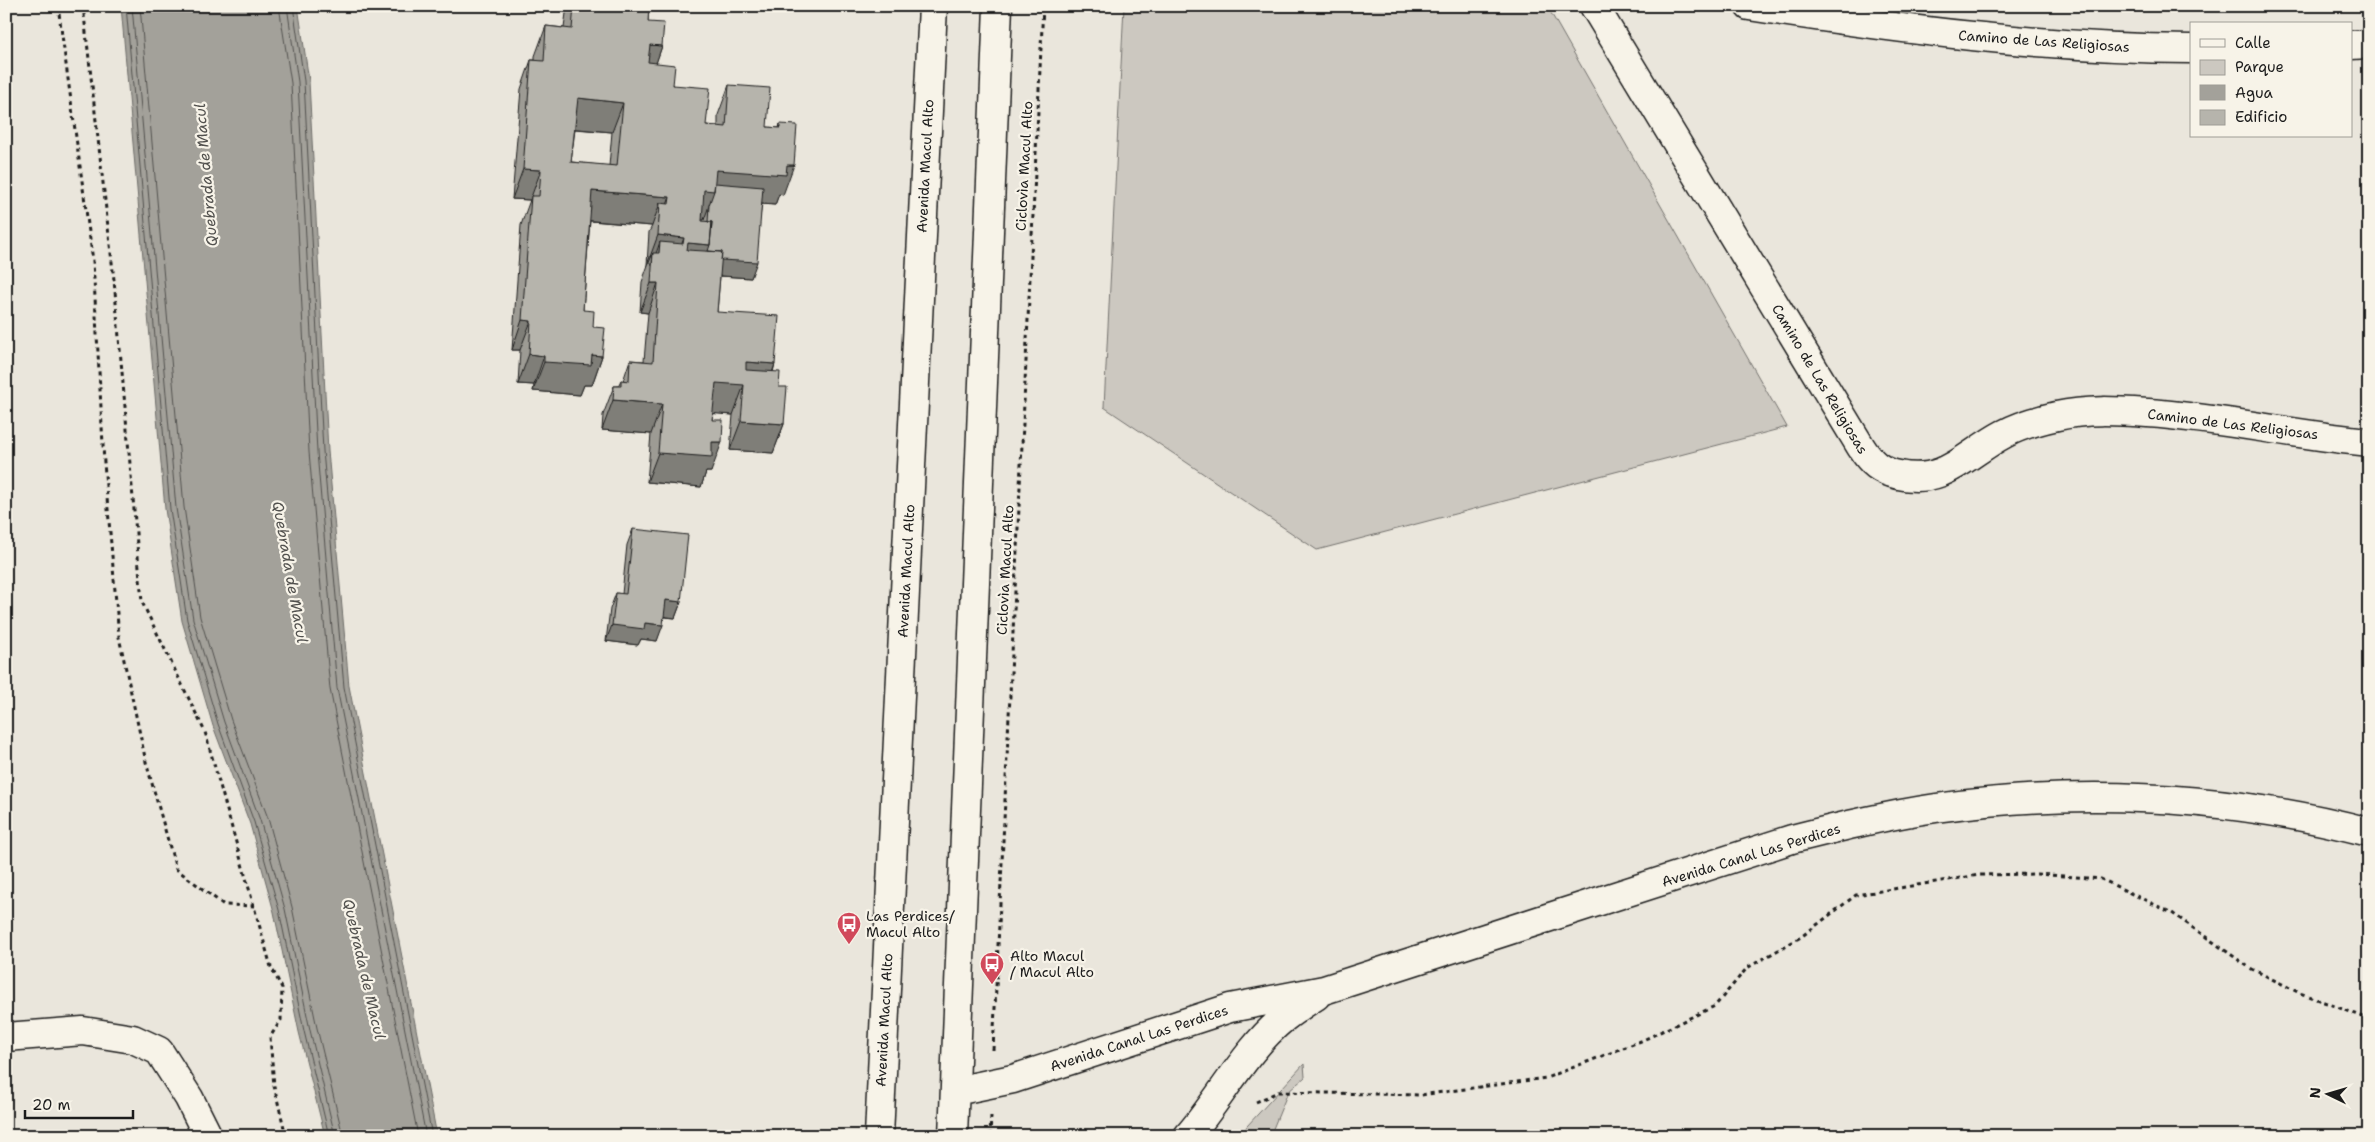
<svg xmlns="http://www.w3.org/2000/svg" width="2375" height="1142" viewBox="0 0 2375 1142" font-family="'Shantell Sans',sans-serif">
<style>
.green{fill:#ccc8c0;stroke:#74726e}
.water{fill:#a3a19a;stroke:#6d6c68}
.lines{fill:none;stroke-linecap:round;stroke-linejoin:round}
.shore{stroke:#52514e;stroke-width:1}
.minor-casing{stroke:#1c1c1c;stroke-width:31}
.path{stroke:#1c1c1c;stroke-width:3;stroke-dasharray:4 4;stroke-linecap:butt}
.minor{stroke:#f7f3e8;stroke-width:28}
.wall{fill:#9d9b94;stroke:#1c1c1c;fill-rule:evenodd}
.shaded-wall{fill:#7f7e78;stroke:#1c1c1c}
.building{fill:#b6b4ac;stroke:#1c1c1c;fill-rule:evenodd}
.labels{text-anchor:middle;stroke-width:4.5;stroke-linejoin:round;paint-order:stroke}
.street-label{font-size:14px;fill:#1c1c1c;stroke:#f7f3e8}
.poi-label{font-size:14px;fill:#1c1c1c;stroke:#f7f3e8;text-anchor:start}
.water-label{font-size:15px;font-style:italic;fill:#52514e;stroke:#f7f3e8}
</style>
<rect width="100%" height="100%" fill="#eae6dc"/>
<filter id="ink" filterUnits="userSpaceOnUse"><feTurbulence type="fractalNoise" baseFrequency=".02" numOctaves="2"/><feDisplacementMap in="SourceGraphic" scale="10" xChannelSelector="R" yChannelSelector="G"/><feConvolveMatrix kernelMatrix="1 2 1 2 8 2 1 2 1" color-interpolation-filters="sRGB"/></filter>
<g filter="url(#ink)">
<path class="green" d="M1124,6H1547L1787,427L1317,550L1104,407Z
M1304,1064L1305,1077L1288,1092L1270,1136H1241L1247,1126Z"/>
<path class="water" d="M121,6H298L309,81L328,451L349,686L437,1136H325L299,1032L274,912L250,824L213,726L182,621L165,509Z"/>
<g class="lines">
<path class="shore" d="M126,6L170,509L187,620L218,724L254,822L279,910L304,1031L329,1136
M132,6L176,508L193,619L224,722L260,820L285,909L310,1030L335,1136
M140,6L184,507L200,617L231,720L268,818L292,907L317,1028L343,1136
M279,6L291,83L309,452L330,689L418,1136
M287,6L298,82L317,452L337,688L426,1136
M293,6L304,81L323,451L344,687L432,1136"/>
<defs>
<path id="minor" d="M1594,6L1861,447C1871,463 1880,471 1899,475C1945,485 1966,454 2004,434C2020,425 2039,420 2057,416C2087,409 2117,411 2148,413C2222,418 2295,435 2369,442
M1749,6C1896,29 2043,48 2191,49
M2351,45L2369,44
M6,1037L83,1031L133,1039L159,1051L189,1098L208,1136
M955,1091L1013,1079L1230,1008L1324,990L1792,839C1840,827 1888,815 1936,808C2081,788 2227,795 2369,832
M879,1136L933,6
M953,1136L998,6
M1188,1136C1221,1098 1245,1050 1284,1018C1294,1010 1305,1003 1316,996"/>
</defs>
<use href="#minor" class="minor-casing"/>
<path class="path" d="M58,6L93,261L104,463L119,637L146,762L176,869L224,905L255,906
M83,6L114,280L142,602L205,732L271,967L282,988L281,1020L270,1037L274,1086L286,1136
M993,1050L1043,6
M1256,1102L1278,1092L1421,1095L1546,1078L1641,1041L1715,1006L1747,968L1801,937L1856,895L1979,875L2037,874L2101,879L2172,913L2250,968L2300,993L2369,1019
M990,1136L991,1116"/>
<use href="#minor" class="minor"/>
</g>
<path class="wall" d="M567,6H649L648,22L662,46L656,63L706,125L718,126V115L729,85L767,127L779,128L780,124L783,195L779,194L775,205L762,204L751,278L720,276L717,312L775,364L773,372L779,387L784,424L773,453L730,450L733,415L713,413L711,472H706L701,487L647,482L651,434L602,430L603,415L614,386H618L621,380L623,381L630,360L644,361L648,313L640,312L642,282L648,265H647L649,232L652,226L590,221L583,310L593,327L602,356L592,385H584L580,395L533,391L534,385L518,384L520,350H512L521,225L530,200L512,199L521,89L531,60H535V56L546,26L564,28ZM575,129L612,132L609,166L571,162Z
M633,529L681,602L675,618L664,617L657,641L641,639L638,645L606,641L610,609L616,593L622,594L627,545Z"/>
<path class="shaded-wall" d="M650,45L662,46L652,75L639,74Z
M578,98L623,103L612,132L567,128Z
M787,165H794L783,195L779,194L775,205L711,200L704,220L694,219L704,190L716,170Z
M523,169L541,170L530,200L512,199Z
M592,191L670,197L659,226L660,203L652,226L582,220Z
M658,235L684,238L673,267L659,253L660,242L652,265L653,253L648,265H647Z
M688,243L710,245L757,262L751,278L677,273Z
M651,283H658L648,313L640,312Z
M522,320L531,321L520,350H512Z
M529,354L544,356L534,385L518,384Z
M592,355L602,356L592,385H584L580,395L533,391L544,362Z
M746,362L775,364L765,394L744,385L733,415L705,413L716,383Z
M613,400L662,404L651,434L602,430Z
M741,421L784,424L773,453L730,450Z
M712,442H722L711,472H706L701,487L647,482L658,453Z
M666,600L681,602L675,618L660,616Z
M645,623L663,625L657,641L641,639L638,645L606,641L612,625Z"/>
<path class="building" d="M574,6H649L648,22L664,23L662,46L650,45L648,62L675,65L673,85L710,88L706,125L726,127L729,85L770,88L767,127L780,128V124L797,125L794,165H787L786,175L716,170L714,191L704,190L702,221L712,222L710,245L688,243L687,250L722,252L717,312L779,316L775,364L746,362V370L780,372L779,387H787L784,424L741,421L744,385L716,383L712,420H723L722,442H712V457L658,453L662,404L613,400L614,386H621V380L629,381L630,360L653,362L658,283H651L653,253H659L660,242L683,244L684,238L658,235L660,203L669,204L670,197L592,191L583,310L594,311L593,327L605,328L602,356L592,355L591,365L544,362V356L529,354L531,321L522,320L531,196H539L541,170L523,169L531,60L544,61L546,26L572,29ZM578,98L623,103L617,166L571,162Z
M715,183L763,187L757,262L721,260L722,252L708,251L710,245L712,222H708L709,205L714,191Z
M633,529L688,535L681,602L666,600L663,625L645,623L644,629L612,625L616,593L626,594Z"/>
</g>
<defs>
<symbol id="bus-pin" viewBox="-11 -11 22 30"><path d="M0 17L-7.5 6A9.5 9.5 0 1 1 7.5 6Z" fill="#d1495b" stroke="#f7f3e8"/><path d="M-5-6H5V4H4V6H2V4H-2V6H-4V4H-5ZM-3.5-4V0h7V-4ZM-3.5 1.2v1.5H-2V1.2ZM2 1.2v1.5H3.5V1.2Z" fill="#fff"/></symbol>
</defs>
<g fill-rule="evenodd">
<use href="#bus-pin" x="835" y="910" width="28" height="38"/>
<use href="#bus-pin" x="978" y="950" width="28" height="38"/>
</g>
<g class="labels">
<g class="street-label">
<text transform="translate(2044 41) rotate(4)" y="5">Camino de Las Religiosas</text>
<text transform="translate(925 166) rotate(-87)" y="5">Avenida Macul Alto</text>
<text transform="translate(1024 166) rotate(-87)" y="5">Ciclovìa Macul Alto</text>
<text transform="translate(1820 379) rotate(59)" y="5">Camino de Las Religiosas</text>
<text transform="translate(2233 424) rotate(7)" y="5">Camino de Las Religiosas</text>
<text transform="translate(1005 570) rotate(-87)" y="5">Ciclovìa Macul Alto</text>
<text transform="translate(906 571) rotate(-87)" y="5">Avenida Macul Alto</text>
<text transform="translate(1751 855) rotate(-17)" y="5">Avenida Canal Las Perdices</text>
<text transform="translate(884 1020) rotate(-87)" y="5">Avenida Macul Alto</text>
<text transform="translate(1139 1038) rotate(-18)" y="5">Avenida Canal Las Perdices</text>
</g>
<g class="poi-label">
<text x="866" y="921">Las Perdices/<tspan x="866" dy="16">Macul Alto</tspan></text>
<text x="1010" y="961">Alto Macul<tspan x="1010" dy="16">/ Macul Alto</tspan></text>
</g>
<g class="water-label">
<text transform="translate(206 175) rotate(-95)" y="5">Quebrada de Macul</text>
<text transform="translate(290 572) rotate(80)" y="5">Quebrada de Macul</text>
<text transform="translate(364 969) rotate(77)" y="5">Quebrada de Macul</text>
</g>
</g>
<rect width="2375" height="1142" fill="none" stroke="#f7f3e8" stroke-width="25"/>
<rect x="12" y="12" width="2350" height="1117" fill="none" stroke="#1c1c1c" stroke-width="2" filter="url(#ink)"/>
<rect x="2190" y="22" width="162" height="115" fill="#f7f3e8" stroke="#9f9d96"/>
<rect x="2200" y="39" width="25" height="8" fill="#f7f3e8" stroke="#9f9d96"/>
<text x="2235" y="48" font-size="15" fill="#1c1c1c">Calle</text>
<rect x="2200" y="60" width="25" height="15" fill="#ccc8c0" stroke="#9f9d96"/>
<text x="2235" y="72" font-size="15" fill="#1c1c1c">Parque</text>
<rect x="2200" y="85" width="25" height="15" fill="#a3a19a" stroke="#9f9d96"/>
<text x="2235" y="98" font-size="15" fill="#1c1c1c">Agua</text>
<rect x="2200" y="110" width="25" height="15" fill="#b6b4ac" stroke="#9f9d96"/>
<text x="2235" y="122" font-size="15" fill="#1c1c1c">Edificio</text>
<g transform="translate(2328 1094) rotate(275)" stroke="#f7f3e8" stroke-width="4" paint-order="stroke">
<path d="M0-4L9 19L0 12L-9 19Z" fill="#1c1c1c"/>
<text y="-8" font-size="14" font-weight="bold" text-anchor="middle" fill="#1c1c1c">N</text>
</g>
<path d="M25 1110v8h108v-8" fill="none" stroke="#1c1c1c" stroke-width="2.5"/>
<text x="32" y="1110" font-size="15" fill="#1c1c1c" stroke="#f7f3e8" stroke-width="4" paint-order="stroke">20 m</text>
</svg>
